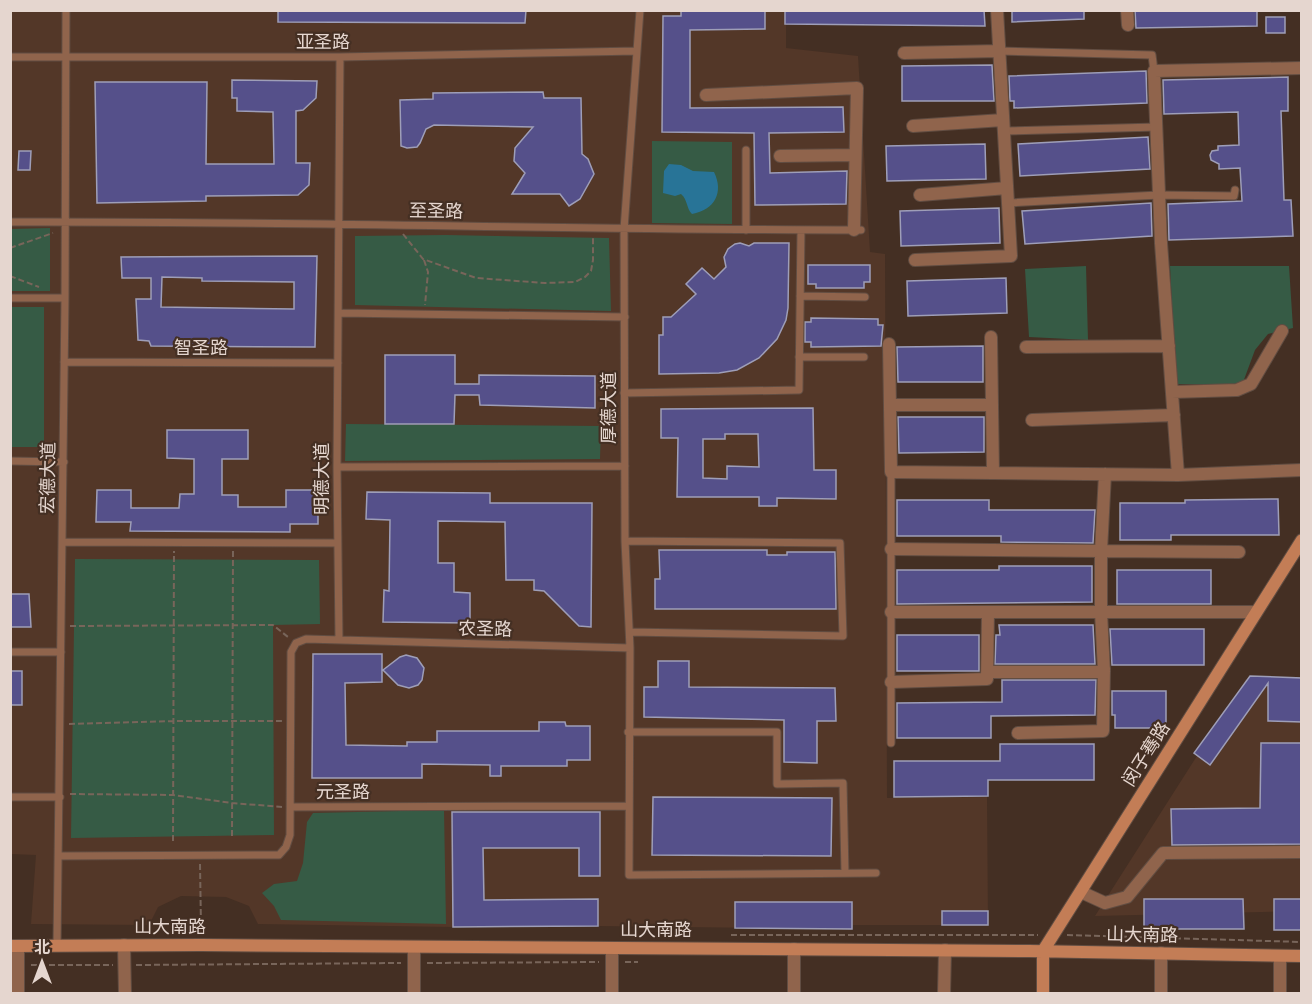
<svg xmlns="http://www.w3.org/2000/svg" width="1312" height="1004" viewBox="0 0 1312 1004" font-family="'Sofia Sans Condensed','Noto Sans SC',sans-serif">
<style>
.built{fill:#533728}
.green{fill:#365b45}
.water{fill:#287497}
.building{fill:#55508a;stroke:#9e9eb8;stroke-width:1.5;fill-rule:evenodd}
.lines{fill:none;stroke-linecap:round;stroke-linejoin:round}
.lane-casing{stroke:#614d42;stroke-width:9}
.street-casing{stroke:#614d42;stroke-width:14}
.secondary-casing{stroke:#614d42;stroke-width:14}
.path{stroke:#78655a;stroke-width:2;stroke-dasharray:6 3;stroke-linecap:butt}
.lane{stroke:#90644c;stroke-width:7}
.street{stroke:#90644c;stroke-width:12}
.secondary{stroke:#c37d56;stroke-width:12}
.labels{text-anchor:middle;stroke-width:4.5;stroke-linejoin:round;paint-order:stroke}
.street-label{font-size:18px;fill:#e5d6cf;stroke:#442f23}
</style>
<rect width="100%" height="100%" fill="#442f23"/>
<path class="built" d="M11,11H786V48L858,56L870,252L885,254L887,798L987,797L988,925H853L852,929L598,926L453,927L258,924L249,906L226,897L181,896L158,907L149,925L31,924L36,855L11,854Z
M1246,679L1301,681V911L1095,916Z"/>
<path class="green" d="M652,141L732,142V224L652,223Z
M50,228V291H11V229Z
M446,235L609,238L611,311L355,305V236Z
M1086,266L1088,340L1029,337L1025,269Z
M1170,266H1289L1293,328L1268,334L1255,350L1242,385L1176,384Z
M11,307H44V447H11Z
M346,424L601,426L600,459L345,461Z
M75,559L319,560L320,624L273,625L274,835L71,838Z
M444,810L446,924L281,920L274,906L262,893L274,884L297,881L303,863L307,822L313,813Z"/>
<path class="water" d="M669,164L681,165L693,171L714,172C724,192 715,210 692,214C686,208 688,200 681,194L675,196L663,193L664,171Z"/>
<path class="building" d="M278,10H526L525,23H517L278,22Z
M681,10H765V29L690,30V108L843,107L844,132L769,133L770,173L847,171L846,204L755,205L754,133L662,132L663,16H681Z
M785,10H984L985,26L785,24Z
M1012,10H1084V19L1012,22Z
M1135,10H1257V26L1136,28Z
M1266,17H1285V33H1266Z
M992,65L994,101H902V66Z
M1146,71L1147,103L1014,108V101H1010L1009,76Z
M1288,77V111H1281L1284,200H1291L1293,236L1169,240L1168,204L1242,201L1240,168L1219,169V164L1211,160L1210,155L1212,151L1218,150V146L1239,145L1238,112L1164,114L1163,80Z
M232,80L317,81L316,98L303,110L296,111V163H310L309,185L298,195L206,196V201L97,203L95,82H207L206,164H274L273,112L237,111V98H232Z
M543,92L544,98H581L582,154L588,159L594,174L580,199L569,206L560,194H512L525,173L514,161L515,148L533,127L434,125L426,129L420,143L417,147L407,148L401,146L400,100L433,99V93Z
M1148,137L1150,169L1020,176L1018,144Z
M985,144L986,179L887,181L886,146Z
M19,151H31L30,170H18Z
M1151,203L1152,236L1025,244L1022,211Z
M999,208L1000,243L901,246L900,211Z
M740,243L749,246L754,243H789L788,308L786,320L777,339L759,358L737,370L719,373L659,374V335H663V317H671L696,294L686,284L702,268L714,279L726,267L724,257L728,249L735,244Z
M317,256L315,347L151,346L149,341L138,340L136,299H151V278H122L121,257ZM162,277L202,278V281L294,282V309L161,307Z
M808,265H870V282H864V288H816V284H808Z
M1006,278L1007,313L908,316L907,281Z
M811,318L878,319V325H883L881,346L811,347V342H805V322H811Z
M983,346V382H898L897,347Z
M385,355H455V384H479V375L595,376V408L480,405L479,395H455L454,424H385Z
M813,408L814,470H836V499L777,498V506H759V497H677L678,438H661V409ZM725,434H758L759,467L727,466V479L703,478V439H725Z
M898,417H984V452L899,453Z
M167,430H248V459H222V495H238V507H286V490H318V524H290V532L130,531L131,522H96L97,490H131V508H179L180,494H194V459L167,458Z
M367,492L490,493V503H592L591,627L579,626L544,591L534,590V580H506L505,522L438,521V563H454V592L470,593V623L383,622L384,590L389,591L390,520L366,519Z
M1278,499L1279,535H1171V540H1120V503H1185V500Z
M897,500H989V510H1095L1093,543L1001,542V536H897Z
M659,550H767V555H787V552H835L836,609H655V579H660Z
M999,566H1092V602L897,604V570H999Z
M1117,570H1211V604H1117Z
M10,594H29L31,627H10Z
M999,625H1093L1095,664H995L996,635H1000Z
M1110,629H1204V665H1112Z
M897,635H979V671H897Z
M313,654H382V682L345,683L346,745L407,746V742H437V731H539V722H565L566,726H590V760H567V766H501V776H490V765L422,764V778H312Z
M406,655L417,658L424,668L422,680L418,685L409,688L398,685L383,670L400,657Z
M658,661H689V687L835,688L836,721H817V763L784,762V720L644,717V687H658Z
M10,671H22V705H10Z
M1250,676L1302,678V722L1268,721V683L1210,765L1194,753Z
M1002,680H1096L1095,715L991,716V738H897V703L1002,702Z
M1112,691H1166V728H1115V715H1112Z
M1261,743H1302V844L1172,845L1171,809L1260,808Z
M1000,744H1094V780H988V796L894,797V761H1000Z
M653,797L832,798L831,856L652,855Z
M452,812H600V876H579V848H483L484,900L598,899V926L453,927Z
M1144,899H1243L1244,929H1144Z
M1274,899H1302V930H1274Z
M735,902H852V929L735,928Z
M942,911H988V925H942Z"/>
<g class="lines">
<defs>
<path id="lane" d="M640,10L624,229L625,541L630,648L629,875L876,873
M999,51L1152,55L1154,71
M10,57H340L637,51
M1004,131L1157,127
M1008,203L1159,195L1234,196L1235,190
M10,222C294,221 578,230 861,230
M746,230V150
M800,296L865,297
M10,298H65
M340,313L625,317
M799,357H864
M64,362L338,363
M624,393L799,390L801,230
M10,461L64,462
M337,467L625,466
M625,541L840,543L843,636L630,632
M62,542L337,543
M339,640L337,467L340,57
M10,652H61
M628,732H777V784L843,783L845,873
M891,743V472
M10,797H60
M291,807L628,806
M58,856L279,855L286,847L290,835L291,652L296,643L306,639L630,648
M57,945L65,298L66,10"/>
<path id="street" d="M1127,10L1128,25
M904,53L999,51
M706,95L857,88L854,230
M913,126L1003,120
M780,156L855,155
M920,195L1007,188
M915,260L1011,256L997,10
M991,337L993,473
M889,344L891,472L1178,475L1302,470
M1026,347L1169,346
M1172,392L1237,390L1251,384L1282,331
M890,405H992
M1032,420L1174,415
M1178,475L1161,243L1154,71L1302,68
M891,549L1101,551L1105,474
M891,612H1101V551L1239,552
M987,672H1104L1101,612H1256
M891,682L987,679L988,612
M1018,733L1103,731L1104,668
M1081,892L1105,903L1127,897L1163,853L1302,852
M124,945L125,994
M18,946V994
M794,949V994
M414,994V947
M612,994V948
M944,994L945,950
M1161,994V953
M1280,994V956"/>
<path id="secondary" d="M10,946L201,945L1029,951L1302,956
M1043,994V951L1302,540"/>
</defs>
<use href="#lane" class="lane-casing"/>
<use href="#street" class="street-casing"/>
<use href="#secondary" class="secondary-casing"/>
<path class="path" d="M403,234L423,259L476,278L545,283L575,282L585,277L591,271L593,260V238
M10,248L53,233
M424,260L428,272L425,305
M10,276L39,287
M70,626L273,625L288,637
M69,724L173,721H283
M70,794L173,795L232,803L282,807
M232,836L233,551
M173,841L174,551
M200,864L201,927
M731,935H1038
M1067,935L1302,942
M625,962H638
M427,963L599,962
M31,965H113
M136,965L401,963"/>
<use href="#lane" class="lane"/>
<use href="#street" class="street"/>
<use href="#secondary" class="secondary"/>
</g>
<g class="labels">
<g class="street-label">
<text x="323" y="48">亚圣路</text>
<text transform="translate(436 211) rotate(1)" y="6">至圣路</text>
<text x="201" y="354">智圣路</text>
<text transform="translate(609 408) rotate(-90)" y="6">厚德大道</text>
<text transform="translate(48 478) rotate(-89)" y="6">宏德大道</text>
<text transform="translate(322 479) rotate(-90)" y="6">明德大道</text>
<text transform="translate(485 629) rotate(1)" y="6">农圣路</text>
<text transform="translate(1146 754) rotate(-58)" y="6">闵子骞路</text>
<text x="343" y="798">元圣路</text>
<text x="170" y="933">山大南路</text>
<text x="656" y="936">山大南路</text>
<text transform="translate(1142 935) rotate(1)" y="6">山大南路</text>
</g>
</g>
<rect width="1312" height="1004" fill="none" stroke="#e5d6cf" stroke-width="24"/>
<g transform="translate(42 962)" stroke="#442f23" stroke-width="4.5" paint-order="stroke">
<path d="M0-4.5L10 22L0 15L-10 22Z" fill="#e5d6cf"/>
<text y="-9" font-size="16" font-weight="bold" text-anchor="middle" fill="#e5d6cf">北</text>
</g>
</svg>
